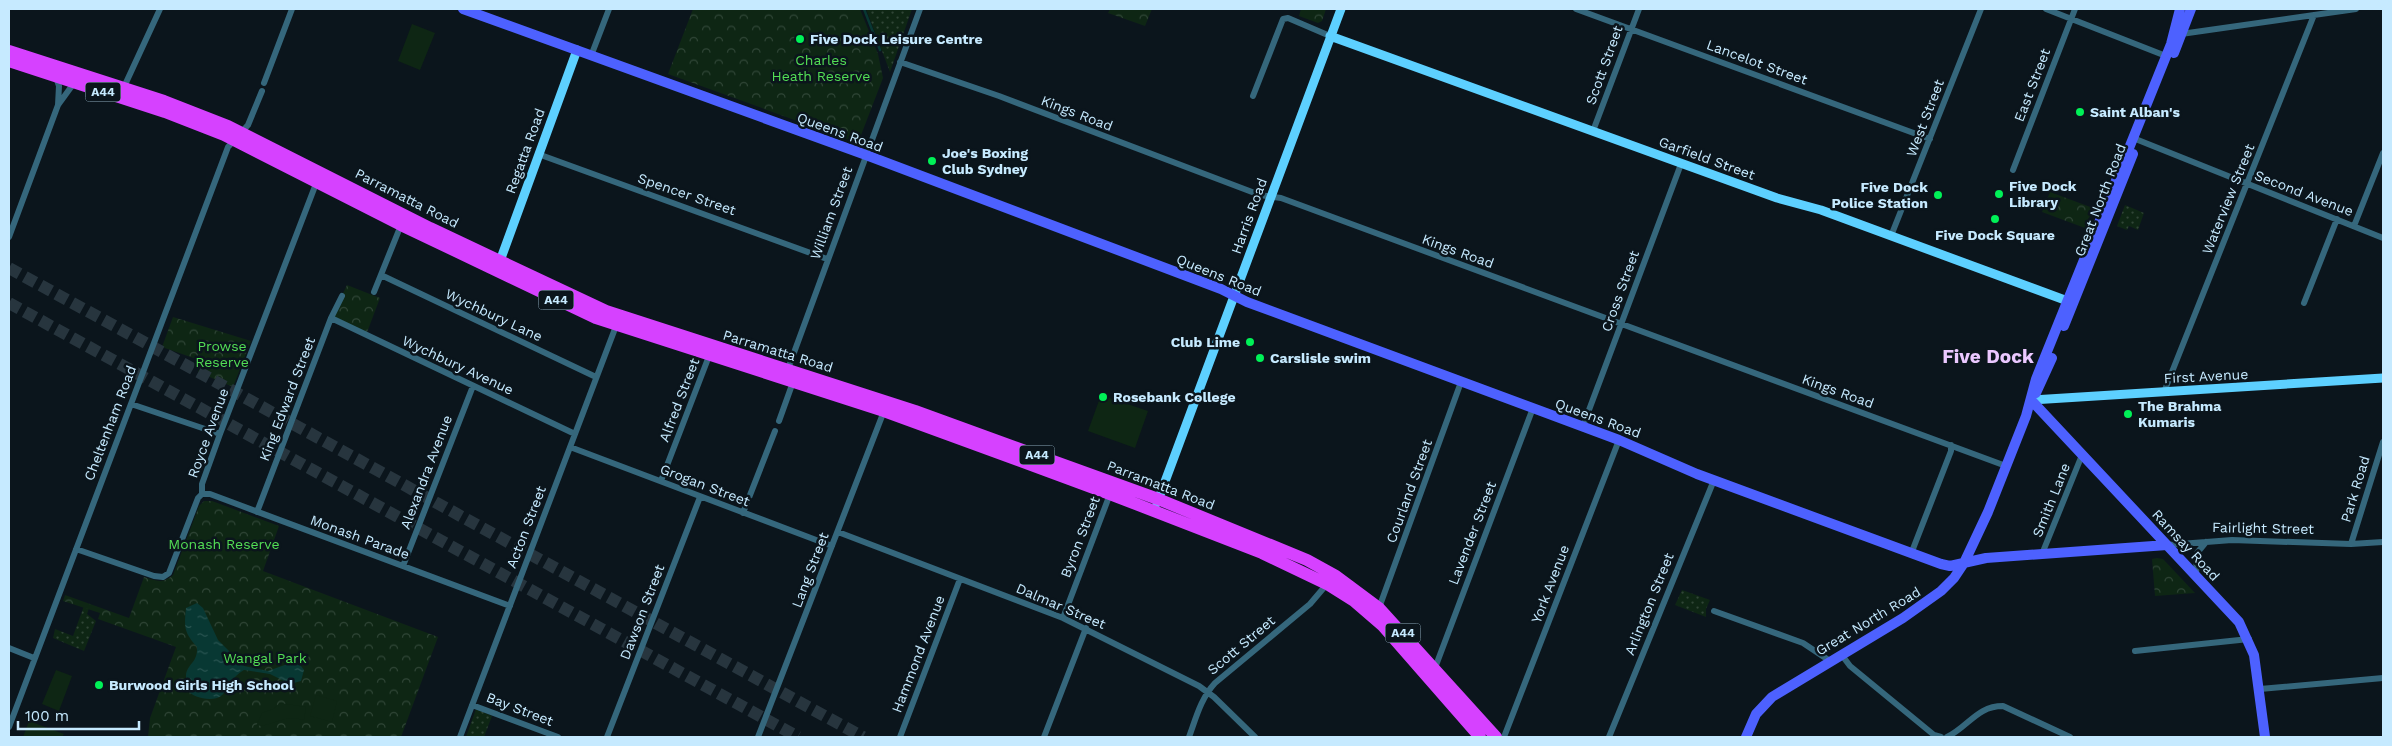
<svg xmlns="http://www.w3.org/2000/svg" width="2392" height="746" viewBox="0 0 2392 746" font-family="'Work Sans',sans-serif">
<style>
.grass{fill:url(#grass-dots)}
.park{fill:url(#park-crowns)}
.pitch{fill:#0e2614}
.water{fill:url(#water-ripples)}
.lines{fill:none;stroke-linecap:round;stroke-linejoin:round}
.stream{stroke:#083833;stroke-width:2.5}
.highway-tunnel{stroke:#27353e;stroke-width:12;stroke-dasharray:12 6;stroke-linecap:butt}
.street{stroke:#35677c;stroke-width:6}
.secondary{stroke:#5dd0ff;stroke-width:9}
.primary{stroke:#4d61ff;stroke-width:10}
.highway{stroke:#d641ff;stroke-width:12}
.poi-dot{fill:#00f157;stroke:#0b151c;stroke-width:2}
.labels{text-anchor:middle;stroke-width:5;stroke-linejoin:round;paint-order:stroke}
.shield{fill:#0b151c;stroke:#8eaabb;stroke-width:1}
.shield-label{font-size:12px;font-weight:bold;fill:#c6eaff}
.poi-label{font-size:14px;font-weight:bold;fill:#c6eaff;stroke:#0b151c;text-anchor:start}
.park-label{font-size:14px;fill:#53de55;stroke:#0b151c}
.street-label{font-size:14px;fill:#c6eaff;stroke:#0b151c}
.district-label{font-size:19px;font-weight:bold;fill:#ebc8ff;stroke:#0b151c}
</style>
<defs>
<pattern id="grass-dots" width="8" height="8" patternUnits="userSpaceOnUse" patternTransform="scale(1.25)"><rect width="8" height="8" fill="#0e2614"/><path d="M2 2h.1M6 6h.1" fill="none" stroke="#304637" stroke-width="1.8" stroke-linecap="round"/></pattern>
<pattern id="park-crowns" width="20" height="18" patternUnits="userSpaceOnUse" patternTransform="scale(1.25)"><rect width="20" height="18" fill="#0e2614"/><path d="M2 6a3 3 0 1 1 6 0M12 15a3 3 0 1 1 6 0" fill="none" stroke="#304637"/></pattern>
<pattern id="water-ripples" width="26" height="14" patternUnits="userSpaceOnUse" patternTransform="scale(1.25)"><rect width="26" height="14" fill="#083833"/><path d="M2 4q2-2 4 0t4 0M15 11q2-2 4 0t4 0" fill="none" stroke="#2a5552"/></pattern>
</defs>
<rect width="100%" height="100%" fill="#0b151c"/>
<path class="grass" d="M866,9H912L890,72Z
M2125,205L2144,213L2138,230L2129,226L2127,230L2117,226Z
M1682,590L1710,600L1706,609V617L1675,605Z
M84,606L89,608L87,614L96,621L84,651L53,638L55,629L73,636Z
M476,709L492,716L484,737H466Z"/>
<path class="park" d="M693,9H860L878,54L883,78L858,143L668,74Z
M1110,9H1152L1145,26L1108,13Z
M1301,9H1326L1322,21L1318,23L1299,16Z
M2050,192L2093,208L2085,228L2042,212Z
M347,285L380,298L366,335L331,318Z
M173,317L251,341L233,387L198,372L202,361L162,347Z
M204,501H212L279,526L263,571L438,637L401,737H148L150,718L176,647L98,619L100,613L63,601L65,595L129,618L144,577C157,581 163,584 173,575L199,506Z
M2157,558L2163,559L2195,593L2155,596L2152,559Z"/>
<path class="pitch" d="M412,24L435,33L420,70L398,61Z
M1101,395L1148,411L1135,448L1088,431Z
M56,670L72,676L59,711L42,704Z
M316,695L337,701L332,722L310,716Z
M280,703L306,707L304,720C282,714 276,726 256,726L262,713L273,709Z
M29,721L64,734L62,737H23Z"/>
<path class="water" d="M197,603L203,608L218,640L244,666L268,671L293,662L301,666L304,670L301,681L290,684L270,674L244,670C230,678 230,688 221,696C213,702 192,698 188,690C187,688 186,677 186,675C187,664 198,663 197,647C184,632 184,628 186,608Z"/>
<g class="lines">
<path class="stream" d="M864,9L880,50"/>
<path class="highway-tunnel" d="M9,268L863,737
M9,303L798,737"/>
<path class="street" d="M1576,9L1930,139
M2046,9L2166,56
M2181,34L2356,9
M591,56L609,9
M900,62L999,96L1260,195L1281,198L2006,466
M56,77L59,86L58,105
M264,83L292,9
M124,87L160,9
M1253,96L1283,19L1288,18L1330,36
M1593,131L1639,9
M2133,138L2383,238
M538,154L827,259
M2013,170L2075,9
M2354,226L2383,153
M1891,236L1981,9
M9,237L58,105L74,83
M381,275L596,377
M374,292L401,225
M2304,303L2337,219
M331,318L575,434
M788,369L920,9
M2164,392L2314,15
M131,404L220,434
M779,421L793,382
M1583,426L1681,164
M570,447L832,546
M661,481L709,356
M202,494H210L510,606
M257,512L331,318L342,296
M743,513L775,431
M838,532L1063,618L1199,686L1214,697L1255,737
M2351,544L2383,442
M2167,545L2232,540L2351,544L2383,542
M76,549L154,576L163,577L169,573L198,498L202,494V484L220,434L317,181
M1911,554L1951,451V445
M2042,554L2082,455
M403,566L473,386
M2196,575L2197,553L2206,542
M1379,608L1461,382
M1714,611L1803,643L1830,661
M1063,618L1110,494
M9,648L34,658
M2135,651L2249,639
M1841,654L1850,666L1934,735L1941,737
M1435,668L1533,408
M2260,689L2383,678
M472,705L558,737
M9,727L228,147L248,125L262,91
M460,737L616,326
M607,737L700,497
M758,737L884,411
M900,737L960,579
M1044,737L1086,628
M1189,737C1196,718 1201,698 1215,683L1310,604L1327,584
M1504,737L1619,440
M1609,737L1714,480
M1947,737C1969,726 1977,706 2003,706L2070,737"/>
<path class="secondary" d="M1330,36L1777,198L1821,210L2073,303
M500,261L577,50
M2031,400L2383,378
M1157,503L1341,9"/>
<path class="primary" d="M463,9L866,155L1221,289L1247,302L1619,440L1697,474L1941,564L1950,566L1986,558L2167,545
M2174,53L2191,9
M2064,326L2133,154
M2036,393L2052,358
M2031,400L2239,622L2254,655L2265,737
M1746,737L1756,714L1772,697L1903,618L1941,591L1954,578L1964,563L1988,512L2026,416L2036,379L2171,44L2180,9"/>
<path class="highway" d="M9,51L164,101L228,126L430,228L606,311L915,411L1158,499L1307,560L1336,576L1379,608L1496,737
M9,61L165,112L224,135L401,225L596,318L884,411L1110,494L1262,553L1327,584L1354,601L1383,626L1480,737"/>
</g>
<g class="poi-dot">
<circle cx="800" cy="39" r="5"/>
<circle cx="2080" cy="112" r="5"/>
<circle cx="932" cy="161" r="5"/>
<circle cx="1999" cy="194" r="5"/>
<circle cx="1938" cy="195" r="5"/>
<circle cx="1995" cy="219" r="5"/>
<circle cx="1250" cy="342" r="5"/>
<circle cx="1260" cy="358" r="5"/>
<circle cx="1103" cy="397" r="5"/>
<circle cx="2128" cy="414" r="5"/>
<circle cx="99" cy="685" r="5"/>
</g>
<g class="labels">
<g class="shield">
<rect x="85.5" y="82.5" width="35" height="19" rx="4"/>
<rect x="538.5" y="290.5" width="35" height="19" rx="4"/>
<rect x="1019.5" y="445.5" width="35" height="19" rx="4"/>
<rect x="1385.5" y="623.5" width="35" height="19" rx="4"/>
</g>
<g class="shield-label">
<text x="103" y="96">A44</text>
<text x="556" y="304">A44</text>
<text x="1037" y="459">A44</text>
<text x="1403" y="637">A44</text>
</g>
<g class="poi-label">
<text x="810" y="44">Five Dock Leisure Centre</text>
<text x="2090" y="117">Saint Alban's</text>
<text x="942" y="158">Joe's Boxing<tspan x="942" dy="16">Club Sydney</tspan></text>
<text x="2009" y="191">Five Dock<tspan x="2009" dy="16">Library</tspan></text>
<text x="1928" y="192" text-anchor="end">Five Dock<tspan x="1928" dy="16">Police Station</tspan></text>
<text x="1995" y="240" text-anchor="middle">Five Dock Square</text>
<text x="1240" y="347" text-anchor="end">Club Lime</text>
<text x="1270" y="363">Carslisle swim</text>
<text x="1113" y="402">Rosebank College</text>
<text x="2138" y="411">The Brahma<tspan x="2138" dy="16">Kumaris</tspan></text>
<text x="109" y="690">Burwood Girls High School</text>
</g>
<g class="park-label">
<text x="821" y="65">Charles<tspan x="821" dy="16">Heath Reserve</tspan></text>
<text x="222" y="351">Prowse<tspan x="222" dy="16">Reserve</tspan></text>
<text x="224" y="549">Monash Reserve</text>
<text x="265" y="663">Wangal Park</text>
</g>
<g class="street-label">
<text transform="translate(1757 62) rotate(20)" y="5">Lancelot Street</text>
<text transform="translate(1604 65) rotate(-70)" y="5">Scott Street</text>
<text transform="translate(2032 85) rotate(-69)" y="5">East Street</text>
<text transform="translate(1077 113) rotate(21)" y="5">Kings Road</text>
<text transform="translate(1925 118) rotate(-69)" y="5">West Street</text>
<text transform="translate(840 132) rotate(20)" y="5">Queens Road</text>
<text transform="translate(525 151) rotate(-70)" y="5">Regatta Road</text>
<text transform="translate(1707 158) rotate(20)" y="5">Garfield Street</text>
<text transform="translate(2304 193) rotate(21)" y="5">Second Avenue</text>
<text transform="translate(687 194) rotate(19)" y="5">Spencer Street</text>
<text transform="translate(407 198) rotate(27)" y="5">Parramatta Road</text>
<text transform="translate(2228 199) rotate(-68)" y="5">Waterview Street</text>
<text transform="translate(2100 200) rotate(-69)" y="5">Great North Road</text>
<text transform="translate(831 213) rotate(-70)" y="5">William Street</text>
<text transform="translate(1249 216) rotate(-70)" y="5">Harris Road</text>
<text transform="translate(1458 251) rotate(20)" y="5">Kings Road</text>
<text transform="translate(1219 275) rotate(22)" y="5">Queens Road</text>
<text transform="translate(1620 291) rotate(-70)" y="5">Cross Street</text>
<text transform="translate(494 315) rotate(25)" y="5">Wychbury Lane</text>
<text transform="translate(778 351) rotate(17)" y="5">Parramatta Road</text>
<text transform="translate(458 365) rotate(25)" y="5">Wychbury Avenue</text>
<text transform="translate(2206 376) rotate(-3)" y="5">First Avenue</text>
<text transform="translate(1838 391) rotate(20)" y="5">Kings Road</text>
<text transform="translate(287 399) rotate(-69)" y="5">King Edward Street</text>
<text transform="translate(679 400) rotate(-69)" y="5">Alfred Street</text>
<text transform="translate(1598 418) rotate(20)" y="5">Queens Road</text>
<text transform="translate(110 423) rotate(-69)" y="5">Cheltenham Road</text>
<text transform="translate(208 433) rotate(-70)" y="5">Royce Avenue</text>
<text transform="translate(426 472) rotate(-69)" y="5">Alexandra Avenue</text>
<text transform="translate(705 485) rotate(21)" y="5">Grogan Street</text>
<text transform="translate(1161 485) rotate(21)" y="5">Parramatta Road</text>
<text transform="translate(2355 489) rotate(-73)" y="5">Park Road</text>
<text transform="translate(1409 491) rotate(-70)" y="5">Courland Street</text>
<text transform="translate(2051 500) rotate(-68)" y="5">Smith Lane</text>
<text transform="translate(526 527) rotate(-69)" y="5">Acton Street</text>
<text transform="translate(2263 528) rotate(1)" y="5">Fairlight Street</text>
<text transform="translate(1472 533) rotate(-69)" y="5">Lavender Street</text>
<text transform="translate(360 537) rotate(20)" y="5">Monash Parade</text>
<text transform="translate(1080 537) rotate(-69)" y="5">Byron Street</text>
<text transform="translate(2186 545) rotate(47)" y="5">Ramsay Road</text>
<text transform="translate(810 570) rotate(-69)" y="5">Lang Street</text>
<text transform="translate(1550 584) rotate(-69)" y="5">York Avenue</text>
<text transform="translate(1649 604) rotate(-68)" y="5">Arlington Street</text>
<text transform="translate(1061 606) rotate(23)" y="5">Dalmar Street</text>
<text transform="translate(642 612) rotate(-69)" y="5">Dawson Street</text>
<text transform="translate(1868 621) rotate(-31)" y="5">Great North Road</text>
<text transform="translate(1241 645) rotate(-40)" y="5">Scott Street</text>
<text transform="translate(918 654) rotate(-69)" y="5">Hammond Avenue</text>
<text transform="translate(520 709) rotate(21)" y="5">Bay Street</text>
</g>
<g class="district-label">
<text x="1988" y="363">Five Dock</text>
</g>
</g>
<rect width="2392" height="746" fill="none" stroke="#c6eaff" stroke-width="20"/>
<path d="M18 721v8h121v-8" fill="none" stroke="#c6eaff" stroke-width="2.5"/>
<text x="25" y="721" font-size="15" fill="#c6eaff" stroke="#0b151c" stroke-width="4" paint-order="stroke">100 m</text>
</svg>
